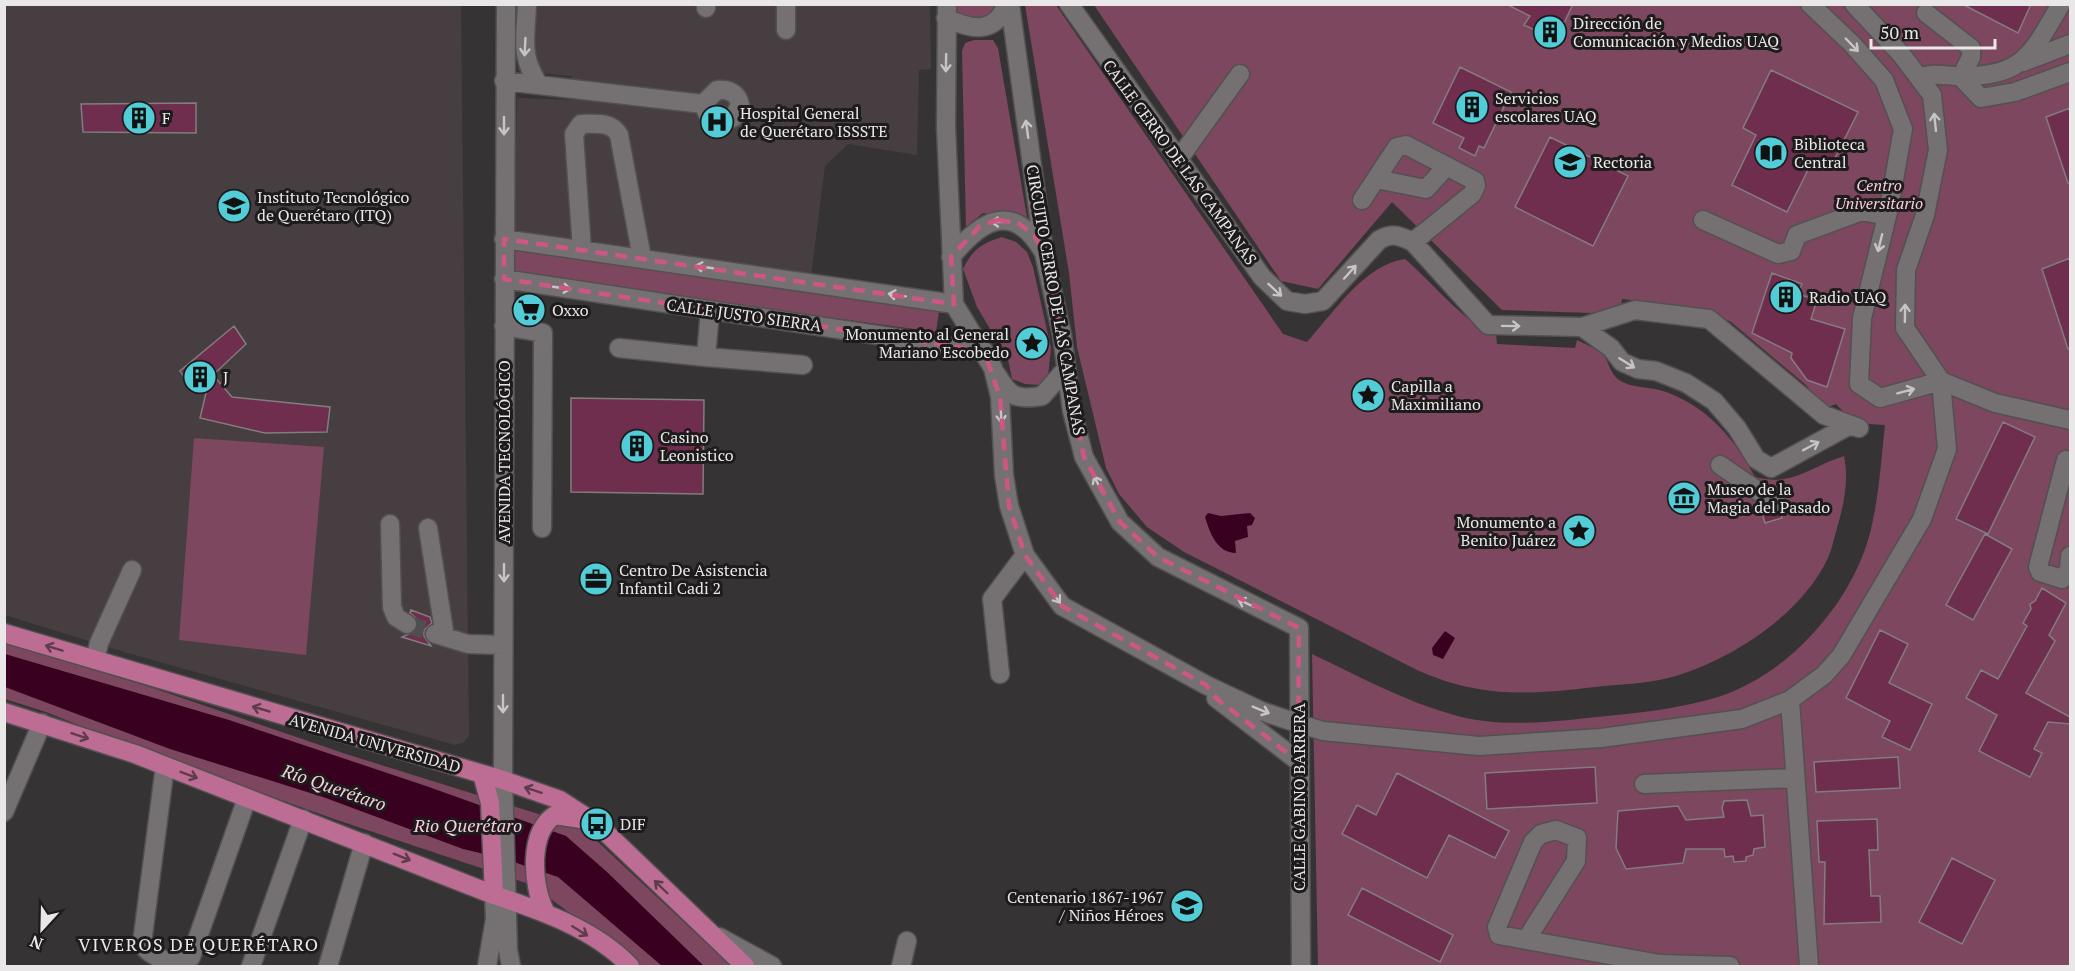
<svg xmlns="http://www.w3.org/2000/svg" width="2075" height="971" viewBox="0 0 2075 971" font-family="'PT Serif',serif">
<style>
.built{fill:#473e41}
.green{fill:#7d475f}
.water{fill:#39001f}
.building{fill:#6f2e4d;stroke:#817d7f;stroke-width:1.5}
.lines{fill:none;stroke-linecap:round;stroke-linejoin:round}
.minor-tunnel{stroke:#514e4f;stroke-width:18;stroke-dasharray:18 9;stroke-linecap:butt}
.minor-casing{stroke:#535051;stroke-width:21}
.major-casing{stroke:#535051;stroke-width:21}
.minor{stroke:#757173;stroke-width:18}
.major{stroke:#bd6d93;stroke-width:18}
.oneway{stroke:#c6c4c4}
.oneway2{stroke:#5d3c4c}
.marked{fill:none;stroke:#ce5685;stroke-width:4.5;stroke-dasharray:12 8;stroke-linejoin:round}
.labels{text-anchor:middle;stroke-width:6;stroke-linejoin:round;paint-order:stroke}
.poi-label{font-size:16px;fill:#e9e7e7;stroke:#1d1b1c;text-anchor:start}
.street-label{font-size:16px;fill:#e9e7e7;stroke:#1d1b1c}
.park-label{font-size:16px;font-style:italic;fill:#f7cddd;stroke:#1d1b1c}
.water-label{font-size:18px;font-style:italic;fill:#f7cddd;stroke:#1d1b1c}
.neighbourhood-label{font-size:18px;letter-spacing:1.5px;fill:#e9e7e7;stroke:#1d1b1c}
</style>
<rect width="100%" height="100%" fill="#363334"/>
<path class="built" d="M4,5H461L469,736L464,742L455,745L124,652L5,615Z
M518,5H930L931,69L919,70L917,155L848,144L825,166L811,276L514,235L517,98L571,100L572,76L518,71Z"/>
<path class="green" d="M947,5H1007L972,28Z
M1025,5H1056L1283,334L1307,342C1334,312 1364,265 1405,259C1427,277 1471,330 1496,334L1497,344L1575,348L1577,340C1585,344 1595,348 1602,353C1609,360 1609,373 1619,380C1632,389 1649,386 1663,391C1706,405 1735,439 1755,477C1793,487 1809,467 1844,456C1849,481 1844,504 1837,528C1834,538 1832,549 1828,558C1801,616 1728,662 1668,678C1645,684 1619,684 1595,687C1529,695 1479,698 1417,670L1184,552L1147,527L1119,494L1106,468L1077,347L1069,273Z
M1094,5H2070V966H1318L1312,654C1358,676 1404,701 1454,715C1503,729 1557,721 1607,716C1645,712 1682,708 1718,697C1788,675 1852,603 1870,533C1879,498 1881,461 1885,425L1854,423L1836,404L1823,409L1806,385L1731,322L1700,308L1622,299L1620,314L1502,310L1392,202L1318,289L1281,281Z
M974,40H993L998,48L1028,223L983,213L966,227L962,51L965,43Z
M1002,237L1016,242L1027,252L1033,267L1051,348L1048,377L1039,385L1025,384L1012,379L1008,359L977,307L963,269C972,250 982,243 1002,237Z
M513,246L940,304L936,332L509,274Z
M194,438L324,447L306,655L179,640Z
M4,643L153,688L346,754L583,828L731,966H641L532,885L334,819L136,748L46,712L5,699Z"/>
<path class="water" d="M1208,513L1221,516L1250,513L1255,518L1252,525L1247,526L1248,537L1235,541L1236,553C1217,553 1210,533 1205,517Z
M1445,631L1455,638L1443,659L1433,655L1432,648Z
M5,654L229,720L426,786L566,836L607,872L704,966H662L558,877L505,859L463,849L323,797L170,749L5,687Z"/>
<path class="building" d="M1506,4H1573L1556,40L1524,25L1530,16Z
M1962,4H2031L2018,33Z
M1460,67L1511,92L1484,148L1479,146L1475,156L1459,148L1464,138L1433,123Z
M1771,70L1858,112L1829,170L1812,162L1787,212L1732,185L1756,135L1743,128Z
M196,103V133L83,132L81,104Z
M2070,108V183H2068L2046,117Z
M1550,137L1628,176L1593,246L1515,207Z
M2070,258V348L2068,349L2042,269Z
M1772,273L1802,284L1798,294L1817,300L1811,319L1845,329L1827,387L1807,380L1791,358L1792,353L1752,333Z
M234,326L246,344L213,375L232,397L330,407L327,432L265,433L200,418L211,372L192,389L180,371Z
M571,398L704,400L703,494L571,492Z
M2003,422L2035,437L1988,534L1956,519Z
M1764,508L1771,514H1781L1782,518L1765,523L1761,509Z
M1985,534L2012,549L1973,620L1946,605Z
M2042,588L2066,603L2049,635L2055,641L2026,693L2070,717V724L2048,722L2034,749L2042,753L2030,777L1979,751L1997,715L1966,698L1981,670L1998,679L2027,626L2023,623L2031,609L2030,604L2035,601Z
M411,610L430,617L432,623L424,630V636L431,646L402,637L417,630V619L410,613Z
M1880,630L1908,644L1889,683L1932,704L1910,750L1882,737L1890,721L1846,698Z
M1898,757L1900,788L1816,792L1814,762Z
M1595,767L1597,803L1487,809L1485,773Z
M1397,773L1509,831L1495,858L1449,835L1427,878L1342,834L1357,805L1376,815Z
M1747,800L1751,816L1763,815L1765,847L1754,849L1753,855L1746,857V861L1734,862L1733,856L1725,857L1724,849H1686L1683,863L1626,869L1616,848L1618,811L1678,806L1686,820L1724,817L1722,808L1724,801Z
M1877,819L1878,850H1869L1871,896H1880L1881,922L1824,924L1825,862H1819L1817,821Z
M1952,858L1995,880L1962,944L1919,922Z
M1362,888L1453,935L1440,962L1348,915Z"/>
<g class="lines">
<path class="minor-tunnel" d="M407,624L435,634"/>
<defs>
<path id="minor" d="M506,4L503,780L508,950L511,966
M527,4C526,39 519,54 539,85
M706,4V8
M786,4V30
M947,4L946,128L954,304L993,368L1000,397L1004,475L1009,506L1025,555L1062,606L1206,685L1261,711L1297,723L1323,731L1479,746L1601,738L1742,719L1790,700L1824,675L1841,656L1922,519L1947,449L1941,381L1905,328L1906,270L1925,215L1938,150L1932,95L1901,54L1854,4
M1010,4L1044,253L1062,335L1072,411L1084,457L1120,522L1158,557L1299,628L1301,966
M1069,4L1262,277L1287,301L1305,304L1323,301L1379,240C1392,232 1400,236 1413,242L1488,325L1582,327L1635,310L1709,319L1824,415L1859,428
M1810,4L1852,44L1884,80L1903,129L1889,208L1862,318L1859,384L1880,398L1941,381L1995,403L2070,420
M1926,13L1971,48V57L1961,77L1981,98L2015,92L2070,72
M946,18C972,30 994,35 1007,4
M2023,62L2070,44
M1921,78C1932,72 1946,76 1958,76C2024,77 2031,55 2061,4
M504,81L703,104L717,90C729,89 738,93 740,105L733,118L720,121L708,115L703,104
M1178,160L1240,74
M1376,179L1426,189L1446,167
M1362,200L1397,147L1406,145L1475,181L1476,186L1472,194L1413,242
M1703,220L1778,254L1791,251L1797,235L1862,211L1887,216
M504,239L954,304
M582,250L574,134L581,124C595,124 611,121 619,135L642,258
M951,257C982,219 1013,201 1043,251
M504,279L984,351
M710,310L706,357L803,365
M504,326L543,333L542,528
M1582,327L1611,348L1622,362L1638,369L1656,371L1686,383L1714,401L1737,428L1756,459L1771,468L1848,426L1857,427
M619,348L706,357
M997,375C1010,397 1016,400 1042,396L1066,369
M2070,463L2066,460L2038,567L2040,572L2062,579L2069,570L2070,556
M1720,465L1777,504
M390,524L392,607L396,617L407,624
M428,528L445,637
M435,634L468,644L503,645
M95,660L99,643L132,570
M1000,674L992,599L1025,555
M1216,698L1298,761
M1790,700L1809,966
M165,766L142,943C148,958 179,968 191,957L247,798
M1644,784L1795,778
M4,812L42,723
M1556,830L1577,838L1576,861L1526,940L1499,935L1497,927L1533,842L1541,834Z
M719,937L772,966
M1526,940L1660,964L1730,966
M251,966L303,819
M328,966L364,843
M487,966L495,919L494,895
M901,966L907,941"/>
<path id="major" d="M4,633L503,780L560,800L597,824L745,966
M4,712L135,754L494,895C542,911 594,929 630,966
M482,774L490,803L494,895
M545,911C532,886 528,832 555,815L581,819"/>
</defs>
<use href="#minor" class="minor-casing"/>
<use href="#major" class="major-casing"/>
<use href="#minor" class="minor"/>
<use href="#major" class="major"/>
</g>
<defs><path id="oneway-shaft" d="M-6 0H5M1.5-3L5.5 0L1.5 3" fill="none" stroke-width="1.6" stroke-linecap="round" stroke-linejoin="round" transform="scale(1.5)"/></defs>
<g class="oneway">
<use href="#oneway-shaft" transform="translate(1852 45) rotate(46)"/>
<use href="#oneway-shaft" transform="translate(525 47) rotate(93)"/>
<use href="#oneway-shaft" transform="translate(946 63) rotate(91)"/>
<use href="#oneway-shaft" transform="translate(1935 122) rotate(-96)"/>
<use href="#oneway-shaft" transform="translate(504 126) rotate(90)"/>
<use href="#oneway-shaft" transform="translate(1027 129) rotate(-98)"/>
<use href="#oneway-shaft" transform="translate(1000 222) rotate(179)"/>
<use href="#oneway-shaft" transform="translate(1880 243) rotate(104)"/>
<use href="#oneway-shaft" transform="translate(704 267) rotate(-172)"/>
<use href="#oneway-shaft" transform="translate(1350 272) rotate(-48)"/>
<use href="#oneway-shaft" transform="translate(562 288) rotate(8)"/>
<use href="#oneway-shaft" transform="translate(1275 290) rotate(43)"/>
<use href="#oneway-shaft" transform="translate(897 295) rotate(-171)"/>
<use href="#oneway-shaft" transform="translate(1905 313) rotate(-89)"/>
<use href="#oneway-shaft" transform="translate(1511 326) rotate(1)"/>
<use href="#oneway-shaft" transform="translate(1627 363) rotate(32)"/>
<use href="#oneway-shaft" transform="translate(1906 391) rotate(-15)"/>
<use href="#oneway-shaft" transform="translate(1001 414) rotate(87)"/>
<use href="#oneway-shaft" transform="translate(1811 446) rotate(-28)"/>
<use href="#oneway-shaft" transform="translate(1098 484) rotate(-117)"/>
<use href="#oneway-shaft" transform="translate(504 573) rotate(90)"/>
<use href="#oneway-shaft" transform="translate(1055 596) rotate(54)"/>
<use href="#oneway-shaft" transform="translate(1246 603) rotate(-155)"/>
<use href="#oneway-shaft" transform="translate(503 704) rotate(90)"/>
<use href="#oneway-shaft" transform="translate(1261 710) rotate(22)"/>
</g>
<g class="oneway2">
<use href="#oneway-shaft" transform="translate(54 648) rotate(-163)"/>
<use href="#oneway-shaft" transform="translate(261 709) rotate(-164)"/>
<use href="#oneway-shaft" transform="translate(80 736) rotate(18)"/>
<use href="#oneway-shaft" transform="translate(189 775) rotate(21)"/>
<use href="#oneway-shaft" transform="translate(533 790) rotate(-162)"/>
<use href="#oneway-shaft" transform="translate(402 857) rotate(22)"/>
<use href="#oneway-shaft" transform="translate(661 887) rotate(-136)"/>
<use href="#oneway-shaft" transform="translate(580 931) rotate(32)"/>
</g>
<path class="marked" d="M998,220L1018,223L1034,235L1044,253L1084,457L1120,522L1158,557L1299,628L1298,761L1217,699L1206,685L1062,606L1025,555L1009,506L1000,397L984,351L504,279V239L954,304L951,257L980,226Z"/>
<defs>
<symbol id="building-disc" viewBox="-11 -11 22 22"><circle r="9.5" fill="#52ccd6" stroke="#1d1b1c"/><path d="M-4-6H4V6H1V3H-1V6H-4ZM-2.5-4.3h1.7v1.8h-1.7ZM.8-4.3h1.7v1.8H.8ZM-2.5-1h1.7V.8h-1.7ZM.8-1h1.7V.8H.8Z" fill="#111"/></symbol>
<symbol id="hospital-disc" viewBox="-11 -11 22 22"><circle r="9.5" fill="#52ccd6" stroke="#1d1b1c"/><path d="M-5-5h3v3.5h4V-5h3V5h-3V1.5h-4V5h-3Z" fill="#111"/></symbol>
<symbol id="library-disc" viewBox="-11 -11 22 22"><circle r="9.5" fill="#52ccd6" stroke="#1d1b1c"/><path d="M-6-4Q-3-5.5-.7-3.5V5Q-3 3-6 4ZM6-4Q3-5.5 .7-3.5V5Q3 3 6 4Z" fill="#111"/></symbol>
<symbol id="school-disc" viewBox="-11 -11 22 22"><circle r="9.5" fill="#52ccd6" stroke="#1d1b1c"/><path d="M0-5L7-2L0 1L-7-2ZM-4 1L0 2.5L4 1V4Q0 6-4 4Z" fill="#111"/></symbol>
<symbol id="university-disc" viewBox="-11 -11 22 22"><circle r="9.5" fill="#52ccd6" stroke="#1d1b1c"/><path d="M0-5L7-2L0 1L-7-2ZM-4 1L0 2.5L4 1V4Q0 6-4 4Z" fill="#111"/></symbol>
<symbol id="supermarket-disc" viewBox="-11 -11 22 22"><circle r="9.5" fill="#52ccd6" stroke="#1d1b1c"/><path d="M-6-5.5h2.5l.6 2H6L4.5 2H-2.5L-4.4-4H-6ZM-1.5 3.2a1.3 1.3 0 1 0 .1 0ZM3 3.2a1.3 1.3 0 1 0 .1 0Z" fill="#111"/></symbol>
<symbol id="sight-disc" viewBox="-11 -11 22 22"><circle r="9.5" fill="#52ccd6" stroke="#1d1b1c"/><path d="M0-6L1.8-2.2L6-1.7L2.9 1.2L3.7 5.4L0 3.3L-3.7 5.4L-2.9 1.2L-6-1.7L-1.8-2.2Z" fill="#111"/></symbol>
<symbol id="museum-disc" viewBox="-11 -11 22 22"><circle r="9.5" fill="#52ccd6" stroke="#1d1b1c"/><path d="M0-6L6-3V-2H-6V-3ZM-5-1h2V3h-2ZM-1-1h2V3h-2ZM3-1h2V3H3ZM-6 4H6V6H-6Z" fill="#111"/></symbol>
<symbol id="office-disc" viewBox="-11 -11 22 22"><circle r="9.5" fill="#52ccd6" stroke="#1d1b1c"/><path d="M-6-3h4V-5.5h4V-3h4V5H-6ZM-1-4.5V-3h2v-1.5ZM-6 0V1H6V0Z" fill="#111"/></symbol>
<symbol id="bus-disc" viewBox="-11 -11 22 22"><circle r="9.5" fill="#52ccd6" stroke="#1d1b1c"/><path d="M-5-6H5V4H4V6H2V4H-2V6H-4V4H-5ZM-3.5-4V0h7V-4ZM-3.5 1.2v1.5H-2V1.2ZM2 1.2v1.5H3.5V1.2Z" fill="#111"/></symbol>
</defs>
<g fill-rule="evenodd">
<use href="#building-disc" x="1531" y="13" width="38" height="38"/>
<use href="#building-disc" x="1453" y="88" width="38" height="38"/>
<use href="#building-disc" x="120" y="99" width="38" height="38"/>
<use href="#hospital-disc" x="698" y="103" width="38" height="38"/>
<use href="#library-disc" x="1752" y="134" width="38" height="38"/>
<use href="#school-disc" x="1551" y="143" width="38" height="38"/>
<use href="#university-disc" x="215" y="187" width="38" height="38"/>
<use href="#building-disc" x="1767" y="278" width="38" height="38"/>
<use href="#supermarket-disc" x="510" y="291" width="38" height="38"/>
<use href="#sight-disc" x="1013" y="324" width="38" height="38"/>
<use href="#building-disc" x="181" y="358" width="38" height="38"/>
<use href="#sight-disc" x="1349" y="376" width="38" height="38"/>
<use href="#building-disc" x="618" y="427" width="38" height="38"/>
<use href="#museum-disc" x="1665" y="479" width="38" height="38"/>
<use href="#sight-disc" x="1560" y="512" width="38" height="38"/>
<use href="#office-disc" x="577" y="560" width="38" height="38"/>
<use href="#bus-disc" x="578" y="805" width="38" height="38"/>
<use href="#school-disc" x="1168" y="887" width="38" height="38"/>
</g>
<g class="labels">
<g class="poi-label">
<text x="1573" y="29">Dirección de<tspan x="1573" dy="18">Comunicación y Medios UAQ</tspan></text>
<text x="1495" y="104">Servicios<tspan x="1495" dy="18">escolares UAQ</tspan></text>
<text x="740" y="119">Hospital General<tspan x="740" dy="18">de Querétaro ISSSTE</tspan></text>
<text x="162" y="124">F</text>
<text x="1794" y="150">Biblioteca<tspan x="1794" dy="18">Central</tspan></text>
<text x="1593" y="168">Rectoria</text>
<text x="257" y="203">Instituto Tecnológico<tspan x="257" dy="18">de Querétaro (ITQ)</tspan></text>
<text x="1809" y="303">Radio UAQ</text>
<text x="552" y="316">Oxxo</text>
<text x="1009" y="340" text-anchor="end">Monumento al General<tspan x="1009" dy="18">Mariano Escobedo</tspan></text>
<text x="223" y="383">J</text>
<text x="1391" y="392">Capilla a<tspan x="1391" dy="18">Maximiliano</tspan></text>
<text x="660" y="443">Casino<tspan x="660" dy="18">Leonistico</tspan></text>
<text x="1707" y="495">Museo de la<tspan x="1707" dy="18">Magia del Pasado</tspan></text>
<text x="1556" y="528" text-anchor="end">Monumento a<tspan x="1556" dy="18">Benito Juárez</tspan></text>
<text x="619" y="576">Centro De Asistencia<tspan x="619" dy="18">Infantil Cadi 2</tspan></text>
<text x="620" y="830">DIF</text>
<text x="1164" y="903" text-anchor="end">Centenario 1867-1967<tspan x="1164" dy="18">/ Niños Héroes</tspan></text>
</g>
<g class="street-label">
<text transform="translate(1180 162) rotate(54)" y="6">CALLE CERRO DE LAS CAMPANAS</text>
<text transform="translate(1056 300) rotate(80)" y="6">CIRCUITO CERRO DE LAS CAMPANAS</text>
<text transform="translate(744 315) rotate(8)" y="6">CALLE JUSTO SIERRA</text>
<text transform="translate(504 452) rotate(-90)" y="6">AVENIDA TECNOLÓGICO</text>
<text transform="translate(375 743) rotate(16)" y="6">AVENIDA UNIVERSIDAD</text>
<text transform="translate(1299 797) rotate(-90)" y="6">CALLE GABINO BARRERA</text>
</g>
<g class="park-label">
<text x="1879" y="191">Centro<tspan x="1879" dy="18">Universitario</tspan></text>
</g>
<g class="water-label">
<text transform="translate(334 788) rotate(19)" y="6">Río Querétaro</text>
<text x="468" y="832">Rio Querétaro</text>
</g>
<g class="neighbourhood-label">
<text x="199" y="951">VIVEROS DE QUERÉTARO</text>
</g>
</g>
<rect width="2075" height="971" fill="none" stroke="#e9e7e7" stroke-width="12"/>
<g transform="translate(42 929) rotate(202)" stroke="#1d1b1c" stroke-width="4.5" paint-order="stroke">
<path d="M0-4.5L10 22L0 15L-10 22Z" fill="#e9e7e7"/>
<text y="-9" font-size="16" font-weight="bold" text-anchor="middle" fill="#e9e7e7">N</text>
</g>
<path d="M1871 39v9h124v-9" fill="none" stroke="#e9e7e7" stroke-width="3"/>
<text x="1880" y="39" font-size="18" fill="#e9e7e7" stroke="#1d1b1c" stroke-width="4.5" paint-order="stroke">50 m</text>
</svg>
